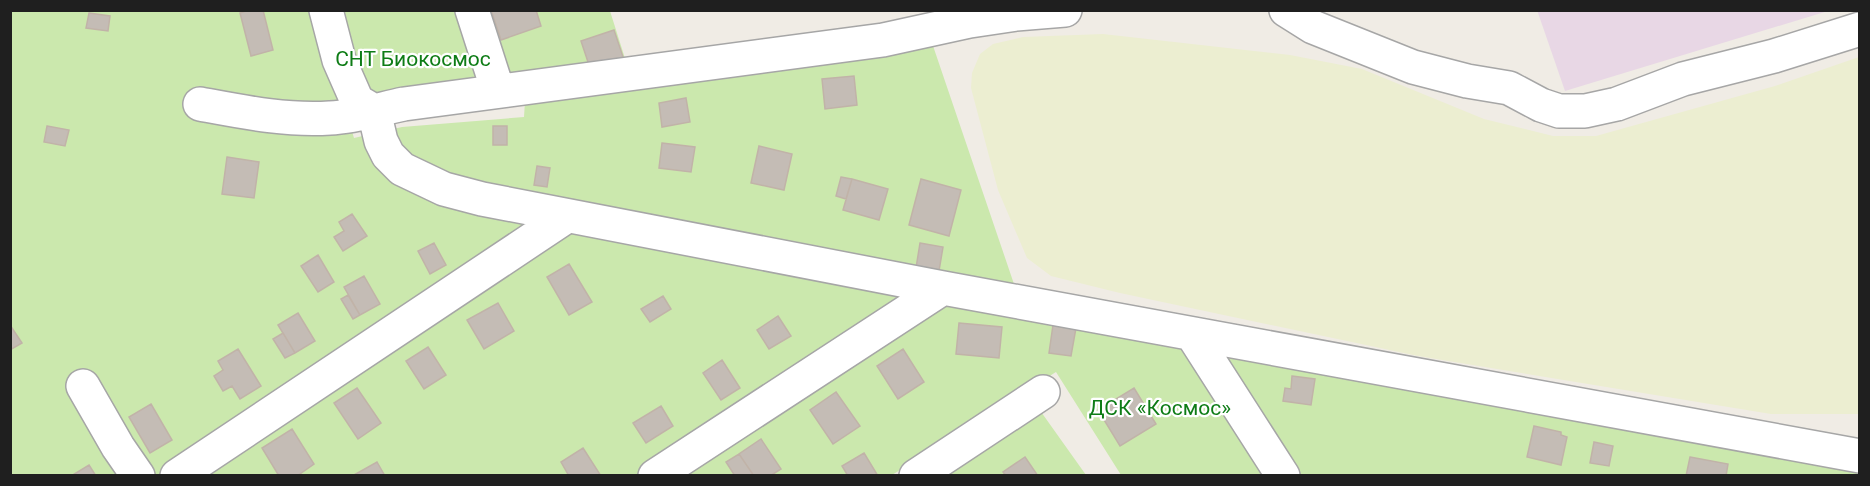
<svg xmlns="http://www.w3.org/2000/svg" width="1870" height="486" viewBox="0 0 1870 486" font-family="Roboto,sans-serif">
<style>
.industrial{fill:#e8d7e5}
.farmland{fill:#eceed1}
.grass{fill:#cbe8ad}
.building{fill:#c4bcb5;stroke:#c1b3a8;stroke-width:1.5}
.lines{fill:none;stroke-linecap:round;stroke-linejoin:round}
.minor-casing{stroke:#a6a6a6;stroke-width:36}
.minor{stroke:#fff;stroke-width:33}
.labels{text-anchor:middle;stroke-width:4.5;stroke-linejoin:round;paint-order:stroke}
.park-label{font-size:21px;fill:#0e7c16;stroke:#fff}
</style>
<rect width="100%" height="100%" fill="#f0ece5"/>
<path class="industrial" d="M1537,10H1828V11L1565,91Z"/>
<path class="farmland" d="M1103,34L1290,55L1362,69L1484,119L1553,136H1596L1775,86L1859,57V414H1771L1418,356L1120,293L1051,276L1027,258L998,190L971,88L972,73L980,54L993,44L1023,37Z"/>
<path class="grass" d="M10,11H315L354,138L402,127L524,117L525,101L930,37L1015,287L1859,465V475H1121L1056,372L892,475H11Z
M339,11H610L629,71L402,110L360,82Z
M1039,409L1086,475L940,476Z"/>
<path class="building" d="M249,10H263L273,50L251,56L240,13Z
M491,10H536L541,26L501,40Z
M89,13L110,16L108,31L86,28Z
M614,30L623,57L590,68L581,41Z
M854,76L857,105L825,109L822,79Z
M686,98L690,122L662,127L659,103Z
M47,126L69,130L65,146L44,142Z
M493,126H507V145H493Z
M662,143L695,147L691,172L659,168Z
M759,146L792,154L784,190L751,183Z
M227,157L259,162L254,198L222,194Z
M537,166L550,168L547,187L534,185Z
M841,177L852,179L846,199L836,196Z
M852,179L888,189L879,220L843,210Z
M921,179L961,190L949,236L909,225Z
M352,214L367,236L343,251L334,237L344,231L339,222Z
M434,243L446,265L430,274L418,251Z
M920,243L943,247L939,271L916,268Z
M318,255L334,282L318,292L301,266Z
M569,264L592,302L569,315L547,277Z
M364,276L380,304L360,315L344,287Z
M348,295L360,315L353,319L341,299Z
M663,296L671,309L650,322L641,309Z
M498,303L514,331L484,349L467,320Z
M298,313L315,341L295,353L278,325Z
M778,316L791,336L769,349L757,330Z
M959,323L1002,327L999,358L956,354Z
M10,325L22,343L10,350Z
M1053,325L1076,328L1071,356L1049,353Z
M283,333L295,353L285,358L273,339Z
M428,347L446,375L424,389L406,361Z
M238,349L261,386L240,399L232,386L223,391L214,376L223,370L218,361Z
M903,349L924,382L898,399L877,366Z
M722,360L740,388L721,400L703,373Z
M1292,376L1315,379L1311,405L1283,401L1285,388L1291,389Z
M357,388L381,423L358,439L334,403Z
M1134,388L1156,424L1120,446L1098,410Z
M836,392L860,426L833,444L810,410Z
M151,404L172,440L150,453L129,417Z
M661,406L673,426L646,443L633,423Z
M1534,426L1561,432V435L1567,437L1561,465L1527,457Z
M292,429L314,464L297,476H279L262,448Z
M761,439L781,469L770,476H754L739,454Z
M1594,442L1613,446L1609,466L1590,463Z
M583,448L601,476H569L561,462Z
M864,453L878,476H848L842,466Z
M739,454L754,476H735L726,462Z
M1025,457L1038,476H1006L1003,472Z
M1690,457L1728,464L1726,476H1686Z
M377,462L385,476H355L354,475Z
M89,465L96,476H71Z"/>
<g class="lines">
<defs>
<path id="minor" d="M326,10L339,60L357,101L374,111L381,141L388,155L402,169L444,189L482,199L943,288L1860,456
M472,10L498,91
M1286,10L1313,27L1413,67L1467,81L1509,88L1541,105L1559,111H1585L1617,104L1683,79L1774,56L1860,29
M200,104C243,112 287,121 330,118C355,117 380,109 404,104L883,40L970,21L1016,14L1065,10
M1192,334L1283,476
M83,386L118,447L138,476
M177,476L567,216
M655,476L943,288
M916,476L1043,392"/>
</defs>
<use href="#minor" class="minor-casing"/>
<use href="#minor" class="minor"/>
</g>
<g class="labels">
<g class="park-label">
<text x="413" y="66">СНТ Биокосмос</text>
<text x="1160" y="415">ДСК «Космос»</text>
</g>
</g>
<rect width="1870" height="486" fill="none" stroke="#1f1f1f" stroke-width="24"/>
</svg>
